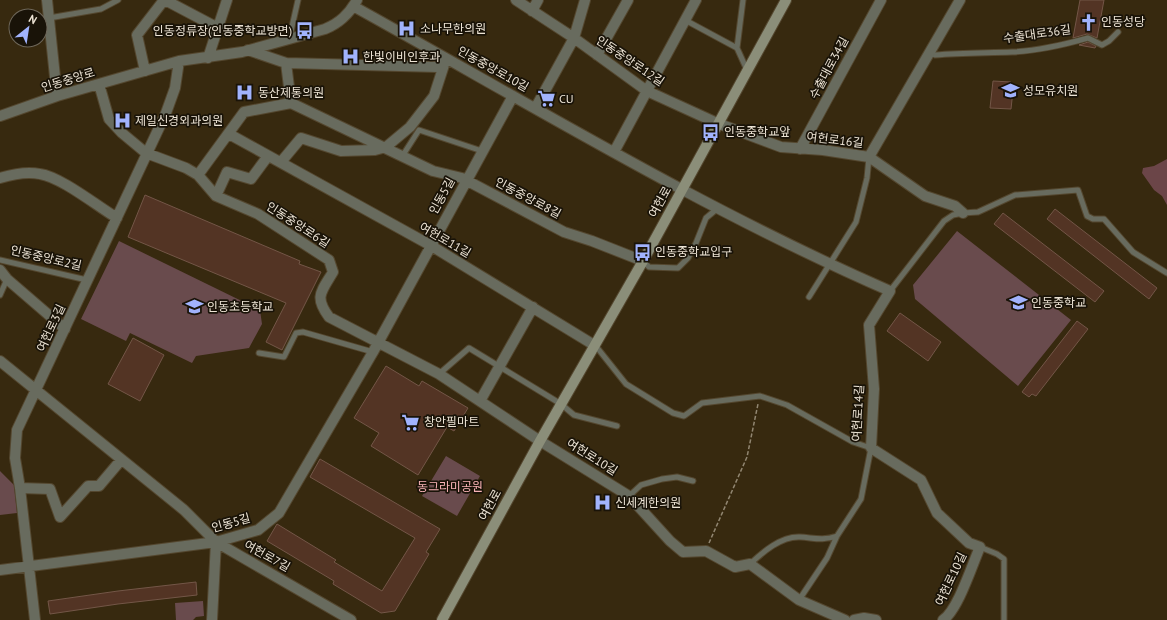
<svg xmlns="http://www.w3.org/2000/svg" width="1167" height="620" viewBox="0 0 1167 620" font-family="'PT Sans','Noto Sans KR',sans-serif">
<style>
.green{fill:#694b4d}
.forest{fill:#6b4548}
.building{fill:#533424;stroke:#735647}
.lines{fill:none;stroke-linecap:round;stroke-linejoin:round}
.lane-casing{stroke:#54472f;stroke-width:7}
.street-casing{stroke:#54472f;stroke-width:12}
.secondary-casing{stroke:#54472f;stroke-width:12}
.path{stroke:#918671;stroke-width:1.5;stroke-dasharray:4 2;stroke-linecap:butt}
.lane{stroke:#686b5e;stroke-width:5}
.street{stroke:#686b5e;stroke-width:10}
.secondary{stroke:#8b8e79;stroke-width:10}
.labels{text-anchor:middle;stroke-width:3.5;stroke-linejoin:round;paint-order:stroke}
.poi-label{font-size:12px;fill:#ede4d5;stroke:#191308;text-anchor:start}
.street-label{font-size:12px;fill:#ede4d5;stroke:#191308}
.park-label{font-size:12px;fill:#f9b3b7;stroke:#191308}
</style>
<rect width="100%" height="100%" fill="#37290f"/>
<path class="green" d="M957,231L1071,320L1018,386L915,299L913,285Z
M119,241L260,310L262,324L249,348L196,356L192,363L130,333L126,341L81,319Z
M446,456L480,476L457,516L422,496Z
M0,471L14,485L17,513L0,515Z
M203,601L204,616L196,617L193,620H176L175,603Z"/>
<path class="forest" d="M1167,159V205L1162,196L1154,190L1142,173L1143,168L1154,166Z"/>
<path class="building" d="M1080,0H1104L1097,38L1087,34L1073,38Z
M1088,42L1096,46L1095,48L1079,45Z
M993,81L1011,82L1010,90H1013L1011,109L990,108Z
M145,195L300,261L299,264L321,272L282,350L266,342L286,303L128,237Z
M1055,209L1157,288L1149,299L1047,219Z
M1003,213L1104,291L1095,302L994,224Z
M900,313L941,342L928,361L887,331Z
M1077,321L1088,329L1036,396L1032,394L1029,397L1022,392Z
M133,338L164,355L140,401L108,384Z
M386,366L419,386L422,381L468,408L454,431L447,427L418,475L371,446L379,433L354,418Z
M320,459L440,529L426,552L429,554L395,611L381,613L333,584L334,581L267,541L277,524L336,560L334,562L382,591L415,538L310,477Z
M196,582L197,595L118,604L50,614L48,601L118,591Z"/>
<g class="lines">
<defs>
<path id="lane" d="M743,0L737,48L747,70
M49,18L101,9L118,0
M685,20L737,48
M289,40L298,0
M930,53L935,55C961,53 986,53 1012,52C1037,51 1063,45 1088,38L1102,45L1109,41L1118,32
M403,155L419,130L482,151
M0,260L87,280
M643,261L649,267L678,268L688,258L696,243L706,218L718,208
M890,291L944,221L953,215L963,213L978,212L1015,195L1078,190L1087,216L1093,219H1104L1133,252L1167,273
M0,295L7,279
M809,297L856,222L867,178L869,157
M595,345L626,384L673,413L684,416L702,403L760,396L787,405L853,442L871,448L861,499L837,536L827,558L799,600
M259,353L284,357L296,333L303,332L373,352
M439,374L469,348L561,404L574,415L617,426
M629,496L641,485L662,479L677,477L693,481
M980,547L997,554L1004,559V620
M750,564C763,552 781,536 800,537C815,538 822,541 837,536"/>
<path id="street" d="M47,0L57,96
M165,0L218,28
M516,0L574,38L647,91L717,123L781,147L823,150L869,157L925,196L955,206L963,213
M353,6C530,104 704,210 890,291L869,325L874,389L871,448L921,480L937,513L969,543L980,547C972,565 958,610 943,620
M532,11L538,0
M248,50L286,63L438,67L448,61
M597,55L628,0
M208,58L227,0
M286,63L291,103L433,171L462,178L564,232L592,241L643,261
M145,71L137,35L164,0
M99,84L109,119L122,133L146,153L186,168L198,175L216,196L258,214L329,260L333,272C321,292 314,297 329,317L439,374L540,441L629,496L670,541L683,552L706,551L735,567L750,564L799,600L845,620
M536,107L574,38L585,0
M0,116L57,96L179,61L242,52L325,29C340,23 349,14 357,0
M229,134L430,245L594,345
M800,149L881,0
M614,152L696,0
M869,157L960,0
M281,162L301,138L341,151L375,150L386,147L410,127L434,96L445,62
M198,175L244,112L291,103
M0,178C13,174 26,171 40,174C61,177 97,206 117,218
M216,196L227,172L251,179L268,156
M0,270L7,279L65,329
M0,361L184,510L216,542L351,620
M480,401L533,307
M20,488L50,489L60,517L88,486H99L121,460
M0,570L216,542L258,530L279,513L373,352L513,96
M35,620L20,488L15,458L17,430L166,113L175,88L179,61
M212,620L216,542
M854,620L864,618L876,620"/>
<path id="secondary" d="M442,620L540,441L643,261L786,0"/>
</defs>
<use href="#lane" class="lane-casing"/>
<use href="#street" class="street-casing"/>
<use href="#secondary" class="secondary-casing"/>
<path class="path" d="M709,543L747,457L758,404"/>
<use href="#lane" class="lane"/>
<use href="#street" class="street"/>
<use href="#secondary" class="secondary"/>
</g>
<defs>
<symbol id="church-bare" viewBox="-9 -9 18 18"><path d="M-1.2-6h2.4v3.5h3.3v2.4h-3.3V6h-2.4V-.1h-3.3v-2.4h3.3Z" fill="#a1b3fd" stroke="#191308" stroke-width="2.5" paint-order="stroke"/></symbol>
<symbol id="hospital-bare" viewBox="-9 -9 18 18"><path d="M-5-5h3v3.5h4V-5h3V5h-3V1.5h-4V5h-3Z" fill="#a1b3fd" stroke="#191308" stroke-width="2.5" paint-order="stroke"/></symbol>
<symbol id="bus-bare" viewBox="-9 -9 18 18"><path d="M-5-6H5V4H4V6H2V4H-2V6H-4V4H-5ZM-3.5-4V0h7V-4ZM-3.5 1.2v1.5H-2V1.2ZM2 1.2v1.5H3.5V1.2Z" fill="#a1b3fd" stroke="#191308" stroke-width="2.5" paint-order="stroke"/></symbol>
<symbol id="school-bare" viewBox="-9 -9 18 18"><path d="M0-5L7-2L0 1L-7-2ZM-4 1L0 2.5L4 1V4Q0 6-4 4Z" fill="#a1b3fd" stroke="#191308" stroke-width="2.5" paint-order="stroke"/></symbol>
<symbol id="supermarket-bare" viewBox="-9 -9 18 18"><path d="M-6-5.5h2.5l.6 2H6L4.5 2H-2.5L-4.4-4H-6ZM-1.5 3.2a1.3 1.3 0 1 0 .1 0ZM3 3.2a1.3 1.3 0 1 0 .1 0Z" fill="#a1b3fd" stroke="#191308" stroke-width="2.5" paint-order="stroke"/></symbol>
</defs>
<g fill-rule="evenodd">
<use href="#church-bare" x="1076" y="10" width="25" height="25"/>
<use href="#hospital-bare" x="394" y="16" width="25" height="25"/>
<use href="#bus-bare" x="292" y="18" width="25" height="25"/>
<use href="#hospital-bare" x="338" y="44" width="25" height="25"/>
<use href="#school-bare" x="998" y="78" width="25" height="25"/>
<use href="#hospital-bare" x="232" y="80" width="25" height="25"/>
<use href="#supermarket-bare" x="534" y="86" width="25" height="25"/>
<use href="#hospital-bare" x="110" y="108" width="25" height="25"/>
<use href="#bus-bare" x="698" y="120" width="25" height="25"/>
<use href="#bus-bare" x="630" y="240" width="25" height="25"/>
<use href="#school-bare" x="1006" y="290" width="25" height="25"/>
<use href="#school-bare" x="182" y="294" width="25" height="25"/>
<use href="#supermarket-bare" x="398" y="410" width="25" height="25"/>
<use href="#hospital-bare" x="590" y="490" width="25" height="25"/>
</g>
<g class="labels">
<g class="poi-label">
<text x="1101" y="26">인동성당</text>
<text x="420" y="33">소나무한의원</text>
<text x="292" y="35" text-anchor="end">인동정류장(인동중학교방면)</text>
<text x="363" y="61">한빛이비인후과</text>
<text x="1023" y="95">성모유치원</text>
<text x="258" y="97">동산제통의원</text>
<text x="559" y="103">CU</text>
<text x="135" y="125">제일신경외과의원</text>
<text x="724" y="136">인동중학교앞</text>
<text x="655" y="256">인동중학교입구</text>
<text x="1031" y="307">인동중학교</text>
<text x="207" y="311">인동초등학교</text>
<text x="424" y="426">창안필마트</text>
<text x="615" y="507">신세계한의원</text>
</g>
<g class="street-label">
<text transform="translate(1037 34) rotate(-8)" y="4">수출대로36길</text>
<text transform="translate(630 61) rotate(34)" y="4">인동중앙로12길</text>
<text transform="translate(829 68) rotate(-62)" y="4">수출대로34길</text>
<text transform="translate(493 69) rotate(29)" y="4">인동중앙로10길</text>
<text transform="translate(68 80) rotate(-17)" y="4">인동중앙로</text>
<text transform="translate(835 140) rotate(7)" y="4">여헌로16길</text>
<text transform="translate(442 196) rotate(-61)" y="4">인동5길</text>
<text transform="translate(528 198) rotate(28)" y="4">인동중앙로8길</text>
<text transform="translate(660 202) rotate(-61)" y="4">여헌로</text>
<text transform="translate(298 225) rotate(33)" y="4">인동중앙로6길</text>
<text transform="translate(445 240) rotate(30)" y="4">여헌로11길</text>
<text transform="translate(46 258) rotate(13)" y="4">인동중앙로2길</text>
<text transform="translate(51 328) rotate(-65)" y="4">여헌로3길</text>
<text transform="translate(858 413) rotate(-87)" y="4">여헌로14길</text>
<text transform="translate(592 457) rotate(32)" y="4">여헌로10길</text>
<text transform="translate(490 505) rotate(-61)" y="4">여헌로</text>
<text transform="translate(231 523) rotate(-16)" y="4">인동5길</text>
<text transform="translate(267 556) rotate(29)" y="4">여헌로7길</text>
<text transform="translate(951 579) rotate(-65)" y="4">여헌로10길</text>
</g>
<g class="park-label">
<text x="450" y="491">동그라미공원</text>
</g>
</g>
<g transform="translate(28 28) rotate(30)"><circle r="19" fill="#191308" stroke="#6e675a"/>
<path d="M0-3L7 15L0 10L-7 15Z" fill="#a1b3fd"/>
<text y="-6" font-size="11" font-weight="bold" text-anchor="middle" fill="#ede4d5">N</text>
</g>
</svg>
